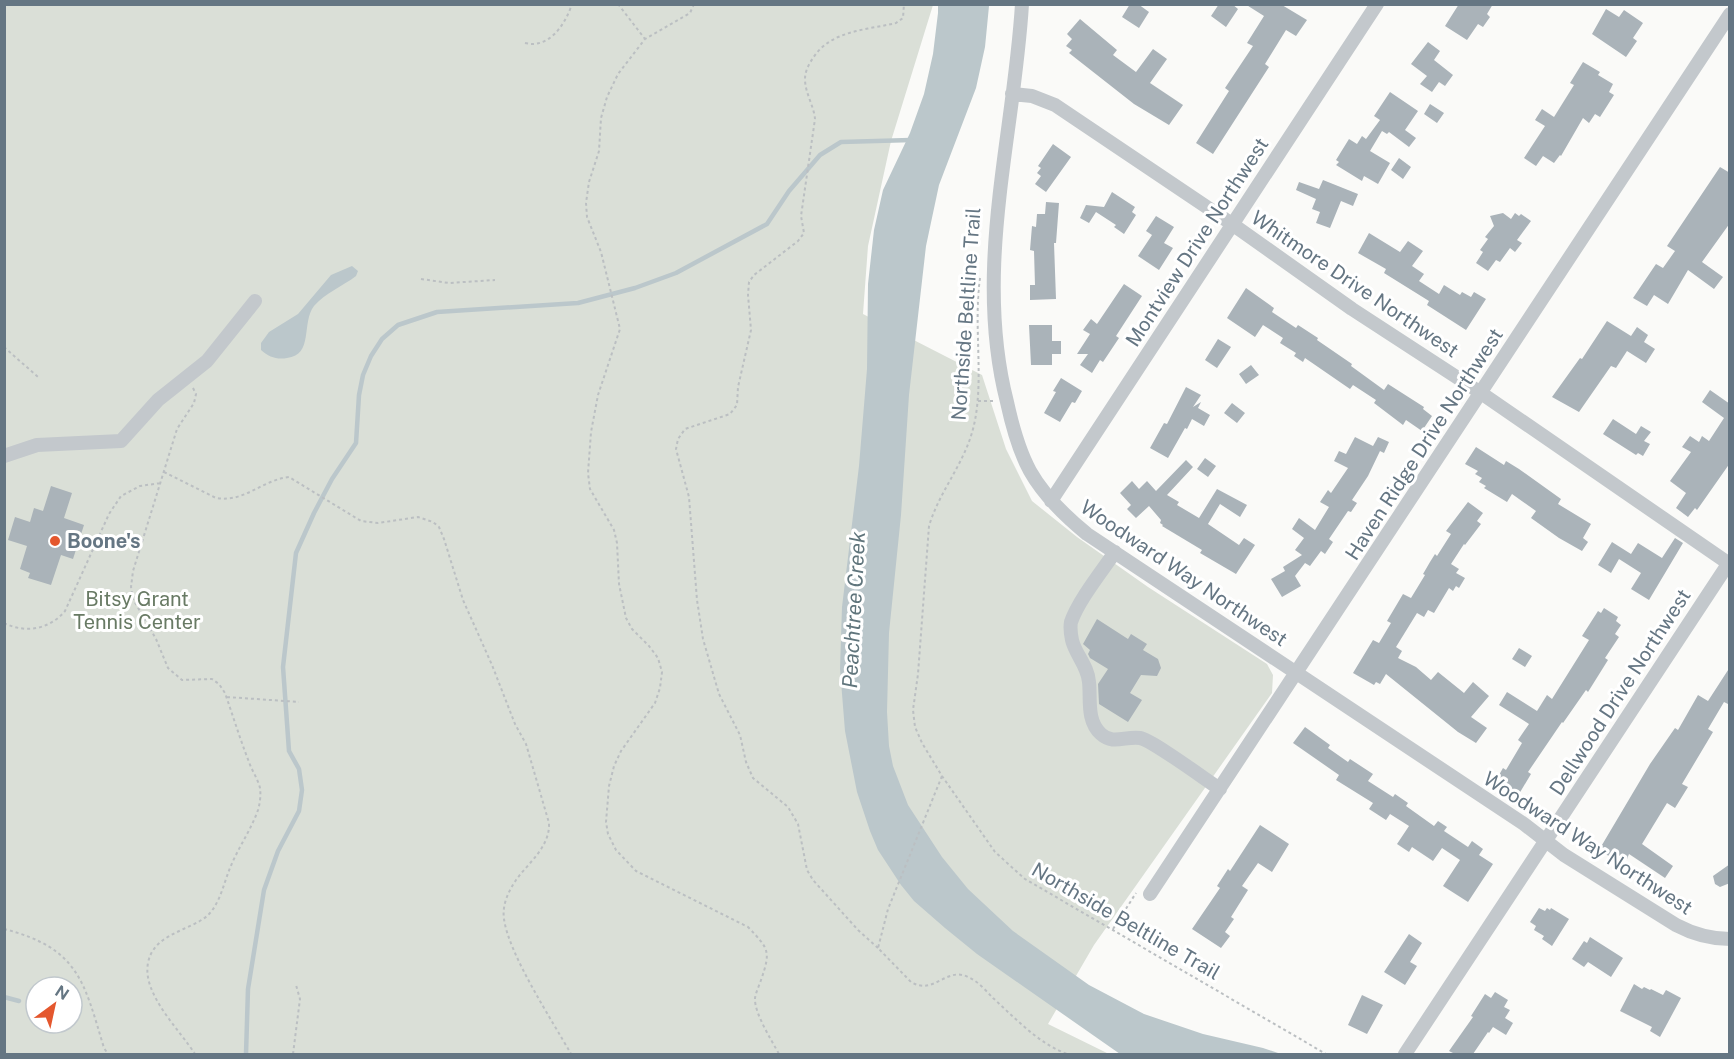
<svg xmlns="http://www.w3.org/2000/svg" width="1734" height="1059" viewBox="0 0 1734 1059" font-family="'Public Sans',sans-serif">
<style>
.green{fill:#dadfd7;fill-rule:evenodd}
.water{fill:#bbc7cb}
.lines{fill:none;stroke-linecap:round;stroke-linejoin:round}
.stream{stroke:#bbc7cb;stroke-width:4.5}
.building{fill:#aab3b9}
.path{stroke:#bbbfc2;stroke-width:2;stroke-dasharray:3 3;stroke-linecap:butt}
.minor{stroke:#c3c8cc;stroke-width:14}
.poi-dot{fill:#e4572e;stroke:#fff;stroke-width:2}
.labels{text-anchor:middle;stroke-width:6;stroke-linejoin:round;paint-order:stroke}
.street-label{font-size:20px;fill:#657683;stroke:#fff}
.poi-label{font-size:20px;font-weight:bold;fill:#657683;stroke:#fff;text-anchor:start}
.park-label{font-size:20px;fill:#687a64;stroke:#fff}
.water-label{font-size:21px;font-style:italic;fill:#60757c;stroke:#fff}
</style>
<rect width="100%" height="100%" fill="#fafaf8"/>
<path class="green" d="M5,5H933L891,141L868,246L863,314L982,375L1006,449L1032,501L1077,537L1148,587L1267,664L1273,675L1272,693L1094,945L1048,1024L1109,1054H5ZM36,987H72V1023H36Z"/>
<path class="water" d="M938,5L989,6L985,47L976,88L939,185L926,246L909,395L901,515L889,633L887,712L889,746L893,766L908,805L942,857L968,889L1013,931L1089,985L1144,1014L1203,1034L1263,1048L1281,1054H1120L977,954L945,928L914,901L901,885L878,850L870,831L857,792L845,731L840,669L842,607L859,466L867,369L868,284L874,230L883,190L910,133L924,94L933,54L938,13Z
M352,266L358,271L356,276C343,286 325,293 314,306C301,323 314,355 287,358C277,360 269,357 261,350V343L269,332L298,314L331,275Z"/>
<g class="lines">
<path class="stream" d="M4,997L19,1001
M246,1054L248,989L264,890L278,851L299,811L302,790L299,769L289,751L283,667L296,553L314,513L332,479L356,443L359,395L363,375L371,356L382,339L398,325L437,312L578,303L635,288L676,273L767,224L789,191L820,155L841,142L911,140"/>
</g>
<path class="building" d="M1130,4H1138L1149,12L1139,28L1122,17Z
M1219,4H1232L1238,9L1226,27L1211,16Z
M1245,4L1282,5L1307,20L1296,36L1286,30L1265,64L1269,67L1213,154L1196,143L1229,91L1225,88L1253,46L1247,43L1264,16Z
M1459,4H1493L1487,14L1490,17L1483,27L1478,24L1467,40L1445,26Z
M1606,9L1619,17L1624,10L1643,23L1633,38L1637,41L1626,57L1592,34Z
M1080,19L1117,50L1113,55L1136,72L1153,49L1167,59L1150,83L1183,105L1169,125L1134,104L1069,53L1072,50L1066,46L1072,39L1067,34Z
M1428,42L1440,51L1434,60L1453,75L1445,86L1439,82L1432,92L1420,84L1427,76L1411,64Z
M1583,62L1600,72L1598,75L1613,84L1609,92L1614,95L1600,117L1595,114L1589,123L1583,118L1561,156L1560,155L1554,163L1543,156L1536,166L1524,158L1545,126L1535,120L1542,109L1554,117L1574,85L1570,83Z
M1390,92L1418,111L1405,130L1416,138L1409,147L1389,132L1387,134L1382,131L1370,151L1390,163L1378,184L1364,176L1362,181L1336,165L1339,162L1336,160L1349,139L1357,144L1362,136L1366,139L1380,120L1374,116Z
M1430,104L1444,113L1437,123L1424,114Z
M1053,144L1071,157L1046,192L1035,184L1041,176L1037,173L1041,168L1038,166Z
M1399,158L1411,167L1403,179L1391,170Z
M1720,167L1730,173V223L1702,262L1723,277L1714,289L1688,270L1668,304L1654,295L1647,306L1633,298L1656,264L1663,268L1675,251L1667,246Z
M1323,180L1358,194L1353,206L1341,201L1330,228L1316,223L1320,212L1312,209L1316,199L1296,190L1299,182L1319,189Z
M1112,192L1135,207L1132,212L1136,215L1124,234L1114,227L1116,225L1096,212L1089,223L1080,218L1086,205L1104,207Z
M1046,202L1059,203L1056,243H1054L1056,299L1030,300V285H1035L1034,251L1030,250L1032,226L1036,227L1037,214H1045Z
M1503,213L1511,219L1515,213L1519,216L1521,214L1531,221L1517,240L1522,243L1515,252L1510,248L1500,262L1496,260L1488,271L1476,263L1483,252L1480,250L1488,239L1485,237L1494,226L1490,216Z
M1156,216L1174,227L1164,243L1173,248L1159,270L1138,256L1152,235L1146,231Z
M1369,233L1400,252L1408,241L1423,251L1412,266L1424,274L1419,281L1439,294L1444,285L1460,295L1462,292L1471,297L1474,292L1486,299L1466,330L1427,305L1429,301L1384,273L1386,269L1358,253Z
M1124,284L1142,296L1116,336L1119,338L1103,362L1100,360L1092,373L1080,365L1088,354H1077L1090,334L1083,330L1091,319L1097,324Z
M1246,288L1274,308L1272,312L1296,328L1298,325L1318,338L1317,340L1352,364L1351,366L1384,390L1388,384L1424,407L1423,409L1432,416L1422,431L1406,420L1403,425L1374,403L1376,400L1353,385L1350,389L1305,358L1303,362L1294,356L1296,353L1280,343L1283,338L1263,325L1255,337L1227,318Z
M1607,321L1631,336L1637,327L1648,335L1644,342L1655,349L1646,363L1627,351L1616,368L1611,366L1579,412L1552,397L1580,358L1582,359Z
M1029,325H1052V341H1061V354H1052V365H1031Z
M1218,339L1231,347L1217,368L1205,360Z
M1251,365L1259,375L1246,384L1239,374Z
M1061,378L1082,391L1075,403L1072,402L1060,422L1044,413L1056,392L1053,391Z
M1186,387L1201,395L1193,407L1201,402L1198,408L1210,415L1204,426L1192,419L1187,429L1185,428L1168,458L1150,448L1164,423L1167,424Z
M1710,390L1730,404V463L1697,510L1695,508L1688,517L1676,508L1686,493L1670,481L1691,452L1682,447L1690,436L1699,442L1702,436L1709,441L1724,418L1702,402Z
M1232,403L1245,413L1237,423L1224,413Z
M1613,419L1636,434L1641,426L1651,432L1644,441L1650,444L1643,456L1638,453L1636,455L1603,434Z
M1355,437L1373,446L1378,437L1389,442L1384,453L1380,451L1368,476L1352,500L1357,503L1351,512L1348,511L1329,539L1333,542L1325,554L1321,551L1310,566L1305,563L1295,576L1301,586L1282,597L1271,579L1285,571L1283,567L1302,555L1295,550L1304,538L1292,529L1299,518L1315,530L1329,507L1320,502L1328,490L1331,493L1348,468L1334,461L1339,451L1346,454Z
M1476,447L1504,465L1506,461L1519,469L1561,499L1558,504L1591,524L1583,538L1588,542L1582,551L1559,538L1531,518L1536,511L1512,494L1507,502L1484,488L1486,486L1479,482L1482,478L1475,474L1478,471L1465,464Z
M1205,458L1216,466L1208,477L1197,469Z
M1186,460L1193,467L1167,495L1179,502L1177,505L1199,518L1217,489L1247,505L1240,517L1220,504L1208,524L1239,545L1244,538L1255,545L1236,574L1200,553L1202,550L1162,526L1163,525L1160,523L1161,520L1149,506L1136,518L1127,509L1131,505L1120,493L1132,481L1139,489L1147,481L1156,491Z
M51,486L72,493L64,518L84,525L73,559L61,555L51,585L28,578L30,573L20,569L27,546L8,540L15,517L30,522L34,508L43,511Z
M1468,502L1483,513L1477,521L1481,524L1465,545L1464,544L1451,564L1459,569L1456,573L1465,578L1459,588L1456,586L1453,591L1449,588L1434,613L1428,610L1424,617L1417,613L1396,647L1402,651L1398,658L1416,667L1431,680L1438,672L1464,693L1473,682L1489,696L1471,717L1487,728L1476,743L1458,732L1386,674L1380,684L1376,682L1374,685L1353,673L1373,640L1379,643L1391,623L1387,621L1403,594L1411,598L1425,575L1423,574L1430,562L1435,554L1437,556L1451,534L1446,531Z
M1675,538L1683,543L1649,600L1631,589L1641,573L1619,559L1611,573L1598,565L1612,542L1631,554L1638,543L1662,558Z
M1604,608L1618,617L1616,621L1621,625L1615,634L1619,637L1605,658L1608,660L1588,692L1586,690L1563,723L1562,722L1528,772L1531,774L1519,794L1513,790L1512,792L1495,782L1503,768L1506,770L1522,743L1518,740L1529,724L1499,705L1507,692L1537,711L1547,695L1552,699L1589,640L1582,636L1598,611L1601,613Z
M1097,619L1128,639L1131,634L1147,644L1143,650L1158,659L1161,668L1157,676L1141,675L1130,693L1142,700L1128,722L1099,704L1098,684L1108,669L1090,658L1088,654L1090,650L1083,644Z
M1519,648L1532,656L1525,667L1512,659Z
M1730,667V705L1724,702L1708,729L1713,732L1682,784L1688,787L1675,808L1667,803L1642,844L1673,866L1665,878L1629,854L1627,859L1624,857L1620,863L1599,850L1650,764L1675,728L1678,730L1698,695L1708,701Z
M1305,727L1330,745L1328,748L1348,762L1350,759L1373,774L1368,781L1393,797L1395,794L1408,803L1406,806L1434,826L1438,821L1447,827L1444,831L1468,847L1472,841L1483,849L1479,855L1493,864L1468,902L1443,886L1460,860L1442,848L1433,861L1412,847L1409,852L1397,844L1409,826L1390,814L1386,820L1369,809L1373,803L1336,780L1339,775L1293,743Z
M1260,825L1289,844L1272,872L1258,863L1242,886L1248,890L1231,917L1234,919L1225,932L1230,936L1221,948L1192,929L1220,888L1217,886L1228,869L1230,871Z
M1730,864V883L1720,887L1715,884L1713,876Z
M1539,908L1545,911L1547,908L1550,910L1551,908L1569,919L1552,946L1542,939L1544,936L1534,930L1536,926L1530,922Z
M1409,934L1422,943L1410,962L1417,966L1405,985L1384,972Z
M1590,937L1623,958L1611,977L1588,962L1584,967L1572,959L1584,941L1587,943Z
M1634,984L1642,989L1644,987L1650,990L1651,989L1663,995L1666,990L1681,998L1660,1037L1650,1031L1652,1027L1620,1011Z
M1495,992L1508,1000L1504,1007L1510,1010L1505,1018L1513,1023L1506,1035L1493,1027L1489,1033L1488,1032L1473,1054H1455L1449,1051L1473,1017L1471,1016L1485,994L1491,998Z
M1362,995L1383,1005L1367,1034L1348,1025Z"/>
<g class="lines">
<path class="path" d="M618,4L645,39
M694,4L690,13L645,39L618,74L607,97L601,118L599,151L589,182L586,203L587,217L601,252L620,329L598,395L591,432L588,473L590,489L614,530L617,543L619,584L626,618L632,629L649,646L658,658L662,672L660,688L655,703L621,751L614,766L609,786L606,822L608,834L616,850L636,871L748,927C769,949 771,951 761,980C759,986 756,992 755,998C754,1013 772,1041 779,1054
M525,43C549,49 565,25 572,4
M980,278C973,327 985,383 973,429C964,464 939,492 929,526L918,674L913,710L915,727L922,743L942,776L995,852L1025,879L1326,1054
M421,279L449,283L495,280
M4,347L38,377
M4,388V396
M193,388L196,394L194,403L177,429L133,571L131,587L133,599L156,639L168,668L182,680L212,679L219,684L225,693C233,716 240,739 249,762C252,771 258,779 260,788C261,795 260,803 258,810C251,830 238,848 230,868C223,885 219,909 203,919C183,932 153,936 148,963C142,994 179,1029 195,1054
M978,401H993
M164,472L216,498C244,503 262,480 289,477L361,521L378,523L418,517L433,522L439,527L444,539L463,600L492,665L515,724L526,744L549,823C550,847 529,862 516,880C508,892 502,905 504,919C509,955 552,1020 571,1054
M4,623C26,634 50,629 65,611L109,514L121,496L140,486L161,483
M227,697L299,702
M942,776L888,909L878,948L911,982C934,996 946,966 968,977C978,981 986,991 993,998C1016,1019 1038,1043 1067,1054
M4,929C79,948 84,982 104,1048L108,1054
M1113,929L1136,893
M878,948L858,930L813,880L807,870L798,824L788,807L753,778L746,762L740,735L719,694L703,639L697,600L689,497L676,449L678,439L685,429L730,414L737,405L738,387L751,330L748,295L749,282L754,275L798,241L804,233L801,216L815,119C814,106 805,93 805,79C805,71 809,64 813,58C831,30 867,30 896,23L903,18L904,4
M293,1054L300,999L296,985"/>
<path class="minor" d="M1022,4C1014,137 973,269 1007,402C1012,425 1018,449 1030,471C1044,496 1065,516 1087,534L1524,824L1564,855L1676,925C1693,934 1710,939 1730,939
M1012,94L1032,96L1055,105L1232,224L1352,309L1481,393L1728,563
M4,456L37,445L121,441L158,400L207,361L255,301
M1051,501L1377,4
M1115,552C1102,571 1078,601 1071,622C1070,627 1071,635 1072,640C1075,654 1088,666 1089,682C1091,699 1086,720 1101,734C1113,745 1125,736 1140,738C1152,740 1206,780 1220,789
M1150,894L1730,14
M1405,1054L1730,561"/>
</g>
<circle class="poi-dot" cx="55" cy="541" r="6"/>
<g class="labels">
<g class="street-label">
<text transform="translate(1197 242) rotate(-57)" y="7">Montview Drive Northwest</text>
<text transform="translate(1355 284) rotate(34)" y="7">Whitmore Drive Northwest</text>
<text transform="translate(966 314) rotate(-86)" y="7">Northside Beltline Trail</text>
<text transform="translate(1424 444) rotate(-57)" y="7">Haven Ridge Drive Northwest</text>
<text transform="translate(1184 573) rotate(34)" y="7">Woodward Way Northwest</text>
<text transform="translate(1620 692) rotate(-57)" y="7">Dellwood Drive Northwest</text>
<text transform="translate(1588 843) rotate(33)" y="7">Woodward Way Northwest</text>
<text transform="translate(1126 921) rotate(30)" y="7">Northside Beltline Trail</text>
</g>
<g class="poi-label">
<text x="67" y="548">Boone's</text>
</g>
<g class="park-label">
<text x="137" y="606">Bitsy Grant<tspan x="137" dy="23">Tennis Center</tspan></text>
</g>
<g class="water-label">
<text transform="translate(854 610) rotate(-87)" y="7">Peachtree Creek</text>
</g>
</g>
<rect width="1734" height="1059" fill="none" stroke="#657683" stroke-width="12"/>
<g transform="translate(54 1005) rotate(33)"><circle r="28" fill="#ffffff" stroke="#c1c8cd" stroke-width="1.5"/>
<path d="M0-4.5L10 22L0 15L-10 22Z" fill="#e4572e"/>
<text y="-9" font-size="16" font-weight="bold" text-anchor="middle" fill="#657683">N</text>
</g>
</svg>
